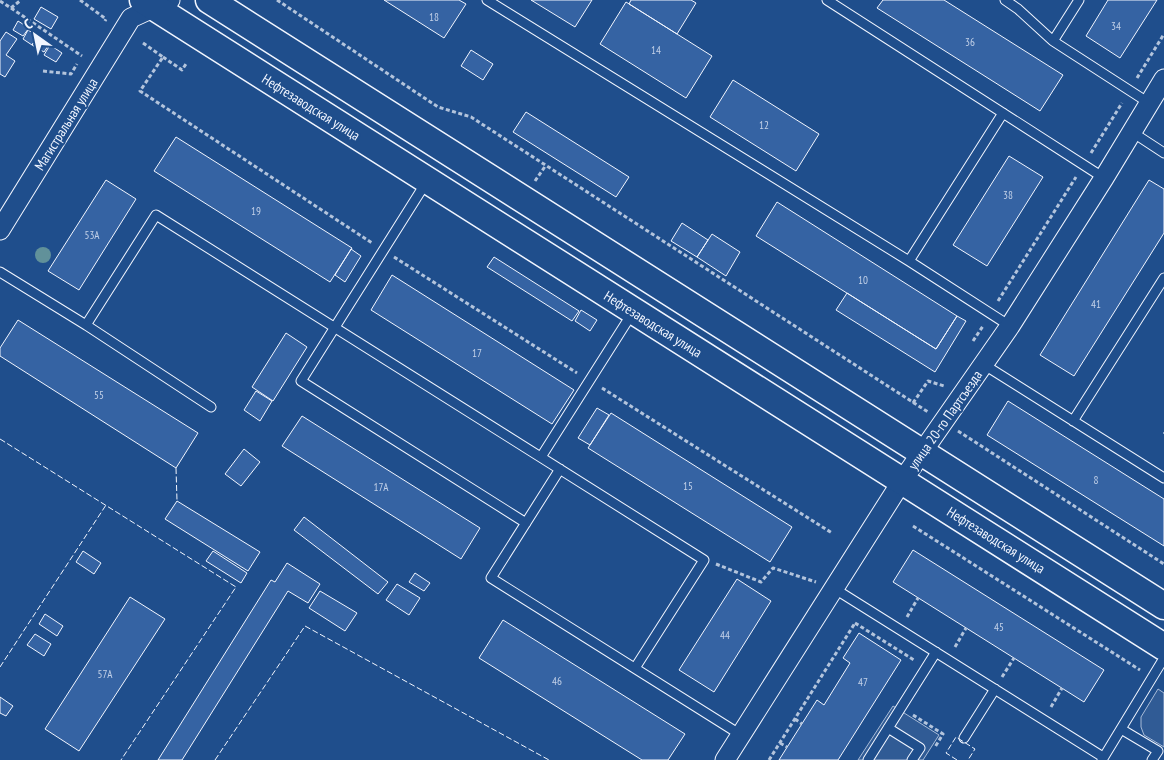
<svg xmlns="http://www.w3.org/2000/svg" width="1164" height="760" viewBox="0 0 1164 760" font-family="'PT Sans Narrow',sans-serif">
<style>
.built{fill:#305b95;stroke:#a8bbd7}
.building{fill:#3563a3;stroke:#f2f6ff}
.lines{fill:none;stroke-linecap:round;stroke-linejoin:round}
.service-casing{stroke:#f2f6ff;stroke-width:11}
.minor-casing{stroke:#f2f6ff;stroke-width:21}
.secondary-casing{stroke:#f2f6ff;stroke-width:29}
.path{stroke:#b3c4dc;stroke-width:3;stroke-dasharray:4 2.5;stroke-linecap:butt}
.service{stroke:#1f4e8c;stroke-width:9}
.minor{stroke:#1f4e8c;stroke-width:19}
.secondary{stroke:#1f4e8c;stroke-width:26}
.fence{stroke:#f2f6ff;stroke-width:1;stroke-dasharray:6 2.5;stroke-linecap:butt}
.tree{fill:#61919a}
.labels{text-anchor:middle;stroke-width:4;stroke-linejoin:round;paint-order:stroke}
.number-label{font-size:11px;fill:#c3d1e8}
.street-label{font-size:14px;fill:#f2f6ff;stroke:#1f4e8c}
</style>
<rect width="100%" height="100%" fill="#1f4e8c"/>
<path class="built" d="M1158,689L1164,693V747L1144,735L1141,727V717Z
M893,706L939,735L923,760H858Z"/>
<path class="building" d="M384,0H459L466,4L444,38Z
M531,0H592L575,27Z
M631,0H691L696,3L677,34L629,4Z
M883,0H944L1063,75L1040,111L877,8Z
M1108,0H1157L1120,58L1086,36Z
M626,2L712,56L686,98L600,44Z
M41,7L58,17L51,29L34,19Z
M18,21L29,28L23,36L13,30Z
M28,30L38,36L32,45L23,39Z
M6,32L17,39L6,55L15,61L5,77L0,74V41Z
M38,36L50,43L44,52L32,45Z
M50,45L62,53L56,62L44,55Z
M471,50L493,64L483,80L461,66Z
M733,80L819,134L796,171L710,117Z
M526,112L629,177L616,197L513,132Z
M176,137L352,248L330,282L154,171Z
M1009,156L1043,177L987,266L953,245Z
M106,180L136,199L79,290L48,271Z
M1149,180L1164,189V233L1074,376L1040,355Z
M777,202L957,316L936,349L756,236Z
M682,223L708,240L697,257L671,241Z
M712,234L740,252L726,276L697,257Z
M351,249L361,256L345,282L335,275Z
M494,257L579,311L572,321L487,267Z
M392,275L574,390L552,424L371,310Z
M847,293L936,349L957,316L966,321L935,372L836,310Z
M581,310L597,320L590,331L575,321Z
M18,320L198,433L176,468L0,356V348Z
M286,333L307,347L273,401L252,387Z
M256,391L272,401L260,421L244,410Z
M1008,401L1164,499V546L987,435Z
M597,408L609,415L590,445L578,438Z
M611,413L792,527L770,562L588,448Z
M302,416L480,528L461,559L282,446Z
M244,449L260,462L241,486L225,474Z
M177,501L260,552L248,571L165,519Z
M304,517L388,582L378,594L294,530Z
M913,550L1104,670L1084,702L893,582Z
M83,551L101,563L94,574L76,562Z
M213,551L247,573L241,583L206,561Z
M287,563L320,584L308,603L288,591L182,760H158L271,580L275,582Z
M415,573L430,583L424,591L409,582Z
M737,579L771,601L714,692L679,670Z
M397,584L420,598L409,615L386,600Z
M320,591L357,613L345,631L309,608Z
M130,597L165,619L79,751L45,729Z
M45,614L63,626L57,636L39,624Z
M503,620L685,734L668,760H642L479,658Z
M859,633L901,660L838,760H779L817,700L824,705L850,663L843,658Z
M35,634L51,644L44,656L27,645Z
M0,697L13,706L6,716L0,713Z"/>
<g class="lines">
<defs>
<path id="service" d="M487,0L909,261L1010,326
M827,0L1104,178
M1005,0L1018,9L1053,41
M1079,0L1053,41L1149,103
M1132,132L1164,153
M427,181L301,381L526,523
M909,261L1003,113
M0,272L86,325L211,407
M86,325L156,215L704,560L635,668
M983,364L1164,478
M1073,421L1164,278
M541,457L633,312
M560,469L491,578L741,735
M835,589L1103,757
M888,728L920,748L912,760
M1121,729L1158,751L1152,760
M964,738L995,689
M868,760L936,652
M1102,760L1164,658"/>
<path id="minor" d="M0,230L131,18L170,0
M725,760L902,481L1010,326L1104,178L1164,79"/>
<path id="secondary" d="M143,0L1164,647
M209,0C528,201 845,405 1164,606"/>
</defs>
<use href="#service" class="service-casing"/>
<use href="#minor" class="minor-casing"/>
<use href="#secondary" class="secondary-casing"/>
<path class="path" d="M80,0L106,19L105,21
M277,0L438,107L471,117L928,412
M0,1L11,8L21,0
M11,8L82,56
M143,43L163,57L140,91L372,243
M163,57L182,70L186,64
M43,71L71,74L77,64
M1137,78L1164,34
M1091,153L1122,103
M535,181L546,165
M394,257L577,373
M998,301L1076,177
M973,341L983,326
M602,388L832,533
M913,403L928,381L944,386
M958,431L1164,564
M913,526L1140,670
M716,564L761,582L773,568L816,582
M907,617L918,598
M855,623L914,660
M955,647L966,628
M1002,677L1014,658
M1051,707L1062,688
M913,715L943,734L935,747
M795,719L802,724
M780,743L787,747
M769,760L855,623"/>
<use href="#service" class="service"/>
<use href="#minor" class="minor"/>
<use href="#secondary" class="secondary"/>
<path class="fence" d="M1164,432V434
M0,439L236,587L121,760
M176,468L177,501
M0,667L106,505
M215,760L305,626L549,760
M957,760L946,753L956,737L975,749L968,760"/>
</g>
<circle class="tree" cx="43" cy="255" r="8"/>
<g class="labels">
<g class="number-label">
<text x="434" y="21">18</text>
<text x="1116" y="30">34</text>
<text x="970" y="46">36</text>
<text x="656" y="54">14</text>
<text x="764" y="129">12</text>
<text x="1008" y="199">38</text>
<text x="256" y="215">19</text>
<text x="92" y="239">53А</text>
<text x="863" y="284">10</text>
<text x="1096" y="308">41</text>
<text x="477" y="357">17</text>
<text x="99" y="399">55</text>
<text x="1096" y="484">8</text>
<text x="688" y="490">15</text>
<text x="381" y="491">17А</text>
<text x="999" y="631">45</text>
<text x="725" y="639">44</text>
<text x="105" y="678">57А</text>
<text x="557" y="685">46</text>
<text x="863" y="686">47</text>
</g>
<g class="street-label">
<text transform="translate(311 107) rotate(32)" y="5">Нефтезаводская улица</text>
<text transform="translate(66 124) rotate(-58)" y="5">Магистральная улица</text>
<text transform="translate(653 324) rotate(32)" y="5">Нефтезаводская улица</text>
<text transform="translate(945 420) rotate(-55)" y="5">улица 20-го Партсъезда</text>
<text transform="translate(996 540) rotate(32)" y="5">Нефтезаводская улица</text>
</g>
</g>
<g transform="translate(35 35) rotate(327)" stroke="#1f4e8c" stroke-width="4" paint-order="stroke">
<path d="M0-4L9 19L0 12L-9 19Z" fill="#f2f6ff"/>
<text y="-8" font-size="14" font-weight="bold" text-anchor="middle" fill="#f2f6ff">С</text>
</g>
</svg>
